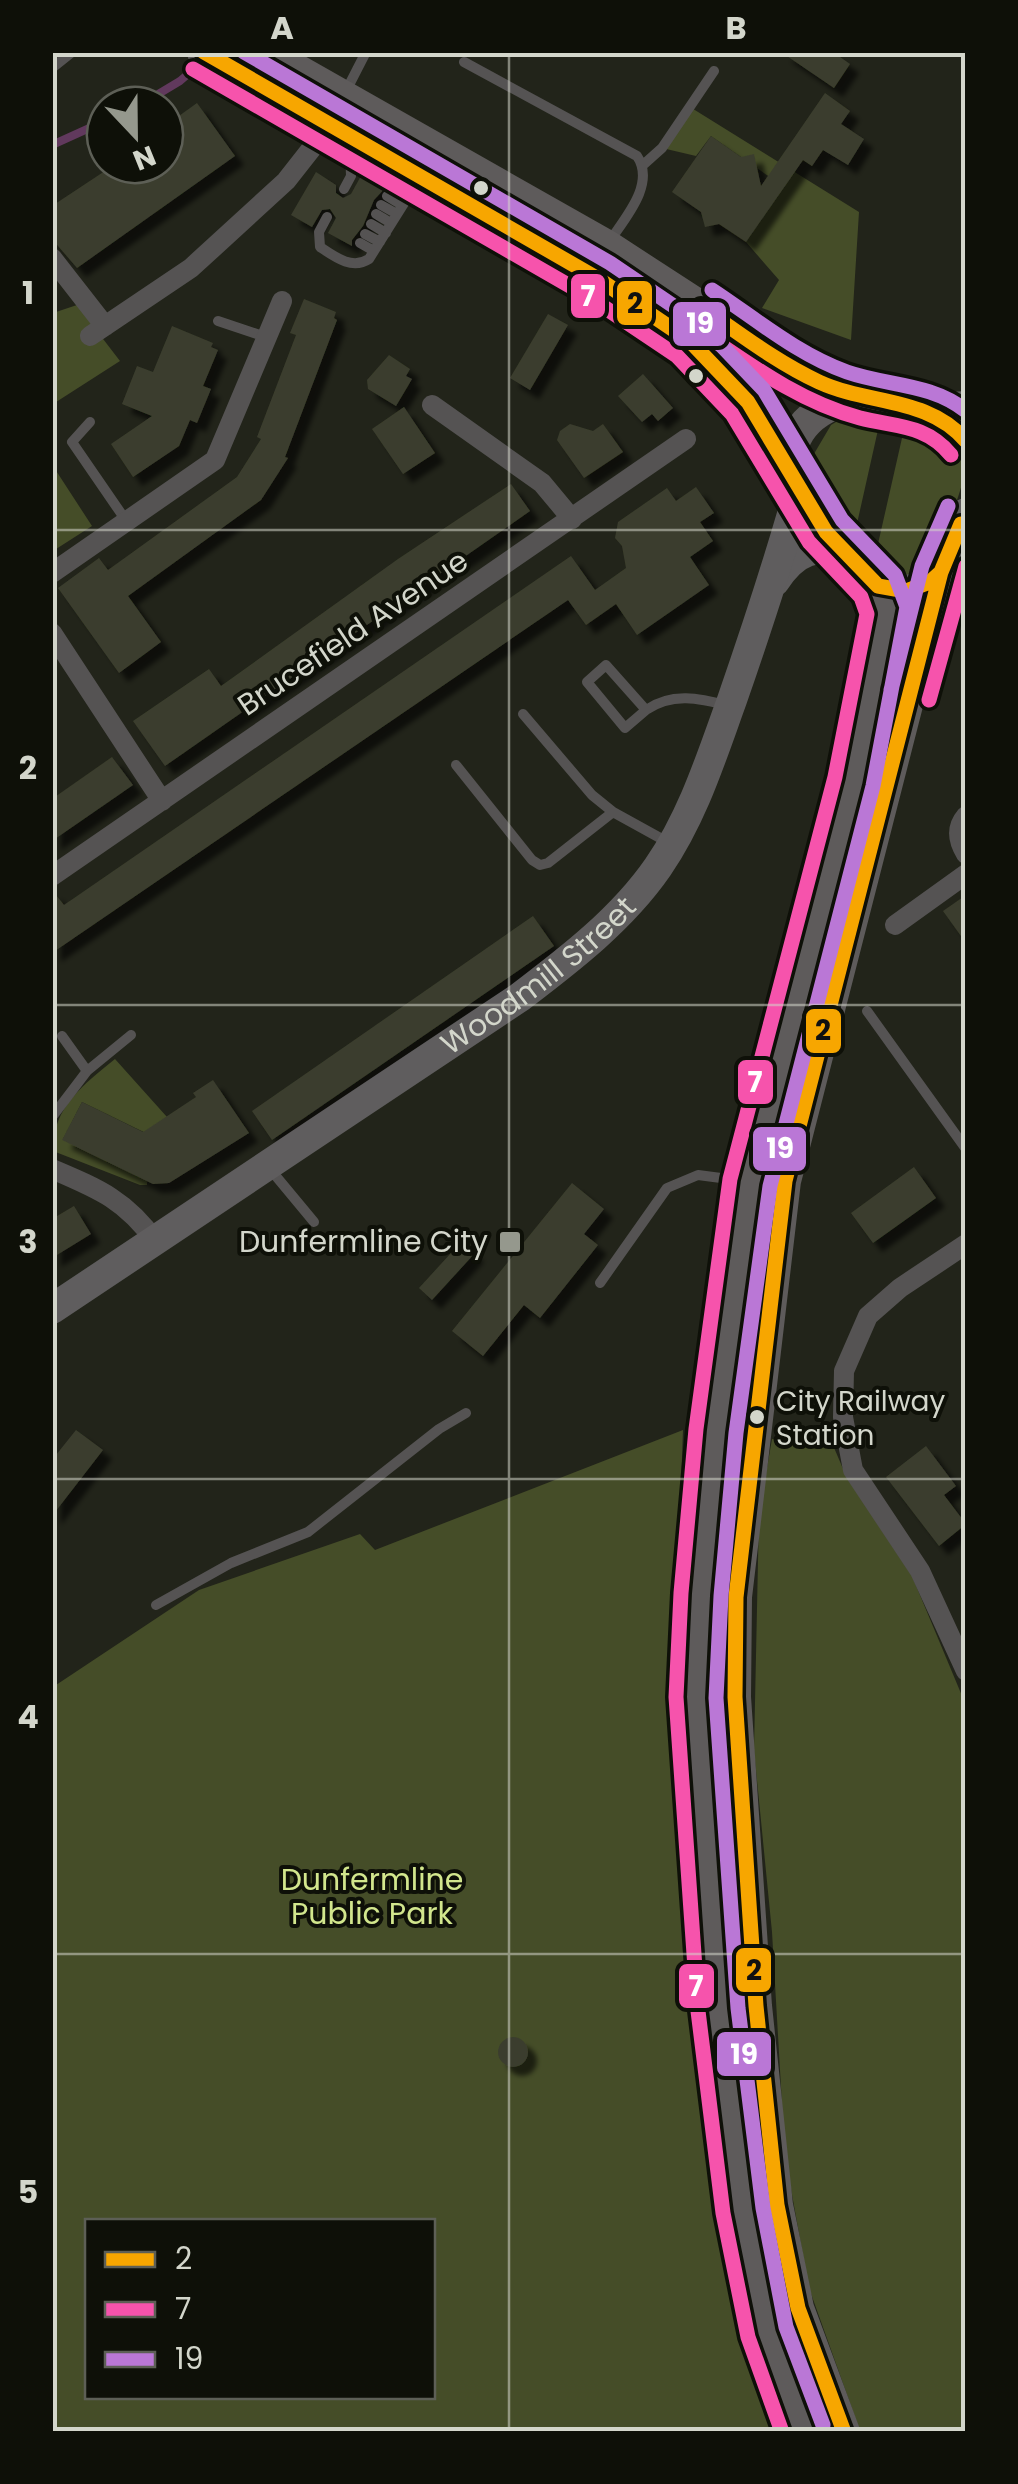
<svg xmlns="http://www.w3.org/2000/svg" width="1018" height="2484" viewBox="0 0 1018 2484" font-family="Poppins,sans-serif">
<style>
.green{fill:#454d28;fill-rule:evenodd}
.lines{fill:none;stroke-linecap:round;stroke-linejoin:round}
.stream{stroke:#61395d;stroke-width:8}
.building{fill:#3b3e2d;filter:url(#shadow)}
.lane{stroke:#555353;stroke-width:10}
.street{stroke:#555353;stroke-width:20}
.secondary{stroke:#5f5d5e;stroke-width:30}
.primary{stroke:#5e5b5b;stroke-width:32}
.bus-1-casing{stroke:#0e1008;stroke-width:22}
.bus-2-casing{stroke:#0e1008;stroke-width:22}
.bus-3-casing{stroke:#0e1008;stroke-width:22}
.bus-1{stroke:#f7a600;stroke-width:15}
.bus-2{stroke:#f653ac;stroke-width:15}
.bus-3{stroke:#ba77d6;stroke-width:15}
.grid{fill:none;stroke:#d3d6cb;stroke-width:2.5;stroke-opacity:0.55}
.bus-dot{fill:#d3d6cb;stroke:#0e1008;stroke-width:4}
.poi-dot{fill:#95988d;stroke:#0e1008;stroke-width:4}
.labels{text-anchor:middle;stroke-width:8;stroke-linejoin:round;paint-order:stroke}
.bus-label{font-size:28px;fill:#d3d6cb;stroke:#0e1008;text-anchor:start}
.street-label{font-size:30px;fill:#d3d6cb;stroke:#0e1008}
.poi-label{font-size:30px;fill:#d3d6cb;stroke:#0e1008;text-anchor:end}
.park-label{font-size:30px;fill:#d2e68d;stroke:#0e1008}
.line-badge{stroke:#0e1008;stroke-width:4}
.badge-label{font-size:28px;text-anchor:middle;font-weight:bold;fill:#fff}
.pale-badge-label{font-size:28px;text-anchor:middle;font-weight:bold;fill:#111}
.neatline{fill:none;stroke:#d3d6cb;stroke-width:4}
.grid-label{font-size:32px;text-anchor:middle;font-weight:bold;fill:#d3d6cb}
</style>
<defs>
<filter id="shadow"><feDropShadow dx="9" dy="9" stdDeviation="2.5" flood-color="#0009"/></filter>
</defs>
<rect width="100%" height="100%" fill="#22241a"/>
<path class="green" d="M690,107L859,212L851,340L762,308L779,280L746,242L784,187L711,136L696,156L662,148Z
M77,305L120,361L53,404V313Z
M854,411L882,412L852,546C834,521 814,495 808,464L831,425Z
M907,416C927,420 963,443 965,465C966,486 938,552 923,566C914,575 906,576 895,579L873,566Z
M53,466L92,526L53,551H52Z
M115,1059L167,1117L158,1139L82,1102L63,1139L147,1181V1185H140L53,1151C52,1108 83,1085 115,1059Z
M683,1430L673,1705L745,2355L782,2431L53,2432V1687L199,1590L360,1534L375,1550ZM88,2222H432V2396H88Z
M772,1439L832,1443L847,1478L912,1576L965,1703V2431H860L809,2288L785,2156L772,1932L754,1750L759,1514Z"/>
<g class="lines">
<path class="stream" d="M140,105L180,81L202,62
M52,145L105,121"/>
</g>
<path class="building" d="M781,52H833L850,64L834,88Z
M825,93L850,111L841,124L864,139L848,165L823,150L812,166L803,160L746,242L719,224L705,227L701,212L672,192L711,136L741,157L754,154L761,186Z
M197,103L235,156L77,268L52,239V206L114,165H165V126Z
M316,172L336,185V193L343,198L351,194L362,174L386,187L374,200L363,226L352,240V246L328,233L336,218L330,209L322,210L312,227L291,215Z
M304,299L336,312L334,318L337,320L285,457L288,458L261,500L128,596L161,642L119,673L58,588L99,558L108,570L237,477L261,439L257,437L296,335L290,333Z
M548,314L568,325L530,390L510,378Z
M172,326L213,343L211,347L218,350L203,386L211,389L197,423L190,420L179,446L133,477L111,444L152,416L122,404L137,366L153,372Z
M389,355L410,369L406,376L412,379L396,406L368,389L367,380Z
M643,374L673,408L658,421L652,414L642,422L618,396Z
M404,407L435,453L403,474L372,429Z
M570,424L593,431L603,424L623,452L584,478L557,440L560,431Z
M511,484L530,511L165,766L133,721L209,669L221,686L398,559Z
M696,487L714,513L700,522L713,541L690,557L709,585L637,635L616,604L586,625L568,600L52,953V890L64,905L571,556L595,590L626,568L622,546L615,538L618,522L667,488L676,501Z
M112,757L133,785L52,841V799Z
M966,895V943L943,911Z
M533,916L554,946L272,1140L252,1111Z
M213,1080L249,1133L169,1183L153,1184L62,1140L82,1102L143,1132L196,1097L193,1093Z
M914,1167L936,1198L873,1243L851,1213Z
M572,1183L604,1209L584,1234L598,1245L540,1318L524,1305L483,1356L452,1331Z
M74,1206L91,1234L52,1258V1219Z
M462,1241L475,1253L432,1300L419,1288Z
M76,1430L103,1450L52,1516V1460Z
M926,1446L956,1486L944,1495L966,1524L939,1546L886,1477Z
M498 2052a15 15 0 1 1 30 0a15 15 0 1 1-30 0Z"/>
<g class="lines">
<path class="lane" d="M464,62L637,156C656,184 625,218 609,242
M52,68L72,52
M346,91L366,52
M643,165L662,148L714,71
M344,189L351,176L350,147
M387,196L402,205
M381,205L397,214
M376,214L391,223
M327,217L319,232L320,247C335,257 352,270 369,259L406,200L430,194
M371,224L386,233
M365,234L380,242
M360,243L374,251
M218,321L266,337
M90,422L72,442L127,522
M646,710L625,728L587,682L606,665L646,710C672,692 699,698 729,706
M523,714L592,795L613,812L671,844
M456,765L532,860L540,865L548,863L613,812
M867,1011L966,1149
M62,1036L87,1071
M52,1117L87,1071L131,1035
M270,1169L314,1222
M600,1283L667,1188L698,1175L744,1181
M156,1605L231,1563L308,1532L439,1429L466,1413"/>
<path class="street" d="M52,258L105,326
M90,336L191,268L286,181L330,125
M432,405L542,483L572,519
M52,573L215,460L282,301
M52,633L162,801
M966,816C955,829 958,841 966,854
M52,876L686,439
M895,925L966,874
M52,1169C99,1189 126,1200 156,1242
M966,1244L900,1288L868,1316L844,1371L843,1417L853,1470L920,1571L966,1671"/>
<g class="secondary">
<path d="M927,409L966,406"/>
<path d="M775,581C794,552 818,539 850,559"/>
<path id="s1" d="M52,1309L520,997C570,959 622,919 658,867C693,816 711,758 732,700C756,631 779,561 799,490"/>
</g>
<path class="primary" d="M203,52L600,280L690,341L748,402L792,477
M265,52L607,246L710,313L782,364L865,399
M966,442C943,408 910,406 873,400C829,393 782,427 792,475C798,500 857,576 881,587C900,596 922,590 937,576C951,562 958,532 966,514
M804,2432L767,2332L743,2211L718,2010L712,1929L696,1698L701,1595L716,1431L750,1182L854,781L887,629L888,612L878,586
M844,2432L798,2308L777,2205L756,2006L735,1697L736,1597L785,1181L941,572"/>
<defs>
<path id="bus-1" d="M204,52L600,280L690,341L748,402L826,532L878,586L906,591L930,582L941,572L961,524
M701,307C739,333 776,362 819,382C869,405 929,397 966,441
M844,2432L798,2308L777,2205L756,2006L735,1697L736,1597L785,1181L941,572"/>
<path id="bus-2" d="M193,69L589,297L677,356L732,414L809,542L861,597L867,614L835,777L730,1179L696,1429L681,1593L676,1697L698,2011L723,2213L748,2337L782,2432
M690,324C744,360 796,401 860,418C895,427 926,424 951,455
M929,700L966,566"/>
<path id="bus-3" d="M244,52L610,263L703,326L764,390L842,520L895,575L907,607L873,786L770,1186L736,1433L721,1596L716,1698L738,2008L763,2208L786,2327L823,2425
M712,290C756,319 797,354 847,372C887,386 931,383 966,411
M891,690L922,566L948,506"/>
</defs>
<use href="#bus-1" class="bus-1-casing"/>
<use href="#bus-2" class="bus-2-casing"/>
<use href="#bus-3" class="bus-3-casing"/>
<use href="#bus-1" class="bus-1"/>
<use href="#bus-2" class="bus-2"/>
<use href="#bus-3" class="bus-3"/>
</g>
<path class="grid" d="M509,52V2432M52,530H966M52,1005H966M52,1479H966M52,1954H966"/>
<g class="bus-dot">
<circle cx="481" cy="188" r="9"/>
<circle cx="696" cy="376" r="9"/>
<circle cx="757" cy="1417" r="9"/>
</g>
<rect class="poi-dot" x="498" y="1230" width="24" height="24" rx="5"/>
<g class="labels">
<g class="bus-label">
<text x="776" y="1411">City Railway<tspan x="776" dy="34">Station</tspan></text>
</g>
<g class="street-label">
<text transform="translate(353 633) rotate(-34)" y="10">Brucefield Avenue</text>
<text dy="10" stroke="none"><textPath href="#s1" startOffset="590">Woodmill Street</textPath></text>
</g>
<g class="poi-label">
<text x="488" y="1252">Dunfermline City</text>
</g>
<g class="park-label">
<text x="372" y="1890">Dunfermline<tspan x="372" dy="34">Public Park</tspan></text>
</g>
</g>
<g class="line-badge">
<rect x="569" y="272" width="38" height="48" rx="10" fill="#f653ac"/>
<rect x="615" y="279" width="39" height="48" rx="10" fill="#f7a600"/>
<rect x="671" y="300" width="57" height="48" rx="10" fill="#ba77d6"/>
<rect x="804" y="1007" width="39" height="48" rx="10" fill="#f7a600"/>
<rect x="736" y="1058" width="39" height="48" rx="10" fill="#f653ac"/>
<rect x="751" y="1125" width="57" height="48" rx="10" fill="#ba77d6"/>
<rect x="734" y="1946" width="39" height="48" rx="10" fill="#f7a600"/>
<rect x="677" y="1962" width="39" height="48" rx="10" fill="#f653ac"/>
<rect x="715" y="2030" width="58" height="48" rx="10" fill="#ba77d6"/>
</g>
<g class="badge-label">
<text x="588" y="306">7</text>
<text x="700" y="333">19</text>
<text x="755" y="1092">7</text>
<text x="780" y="1158">19</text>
<text x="696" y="1996">7</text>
<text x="744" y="2064">19</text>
</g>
<g class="pale-badge-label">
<text x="635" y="313">2</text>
<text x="823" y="1040">2</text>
<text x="754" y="1980">2</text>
</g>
<rect width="1018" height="2484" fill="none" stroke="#0e1008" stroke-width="110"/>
<rect x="85" y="2219" width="350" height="180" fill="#0e1008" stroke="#5d5f56" stroke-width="2.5"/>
<rect x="105" y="2252" width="50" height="15" fill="#f7a600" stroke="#5d5f56" stroke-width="2.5"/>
<text x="175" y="2269" font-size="30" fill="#d3d6cb">2</text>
<rect x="105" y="2302" width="50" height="15" fill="#f653ac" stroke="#5d5f56" stroke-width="2.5"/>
<text x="175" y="2319" font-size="30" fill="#d3d6cb">7</text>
<rect x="105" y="2352" width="50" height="15" fill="#ba77d6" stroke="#5d5f56" stroke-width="2.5"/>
<text x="175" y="2369" font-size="30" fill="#d3d6cb">19</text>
<g transform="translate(135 135) rotate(158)"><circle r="48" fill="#0e1008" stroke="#5d5f56" stroke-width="2.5"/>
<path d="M0-8L18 38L0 25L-18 38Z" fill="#95988d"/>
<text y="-15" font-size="28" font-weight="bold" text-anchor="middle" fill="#d3d6cb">N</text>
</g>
<rect x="55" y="55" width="908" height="2374" class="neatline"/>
<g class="grid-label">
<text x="282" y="39">A</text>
<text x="736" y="39">B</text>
<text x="28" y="304">1</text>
<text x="28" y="779">2</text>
<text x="28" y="1253">3</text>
<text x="28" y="1728">4</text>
<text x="28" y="2203">5</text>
</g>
</svg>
